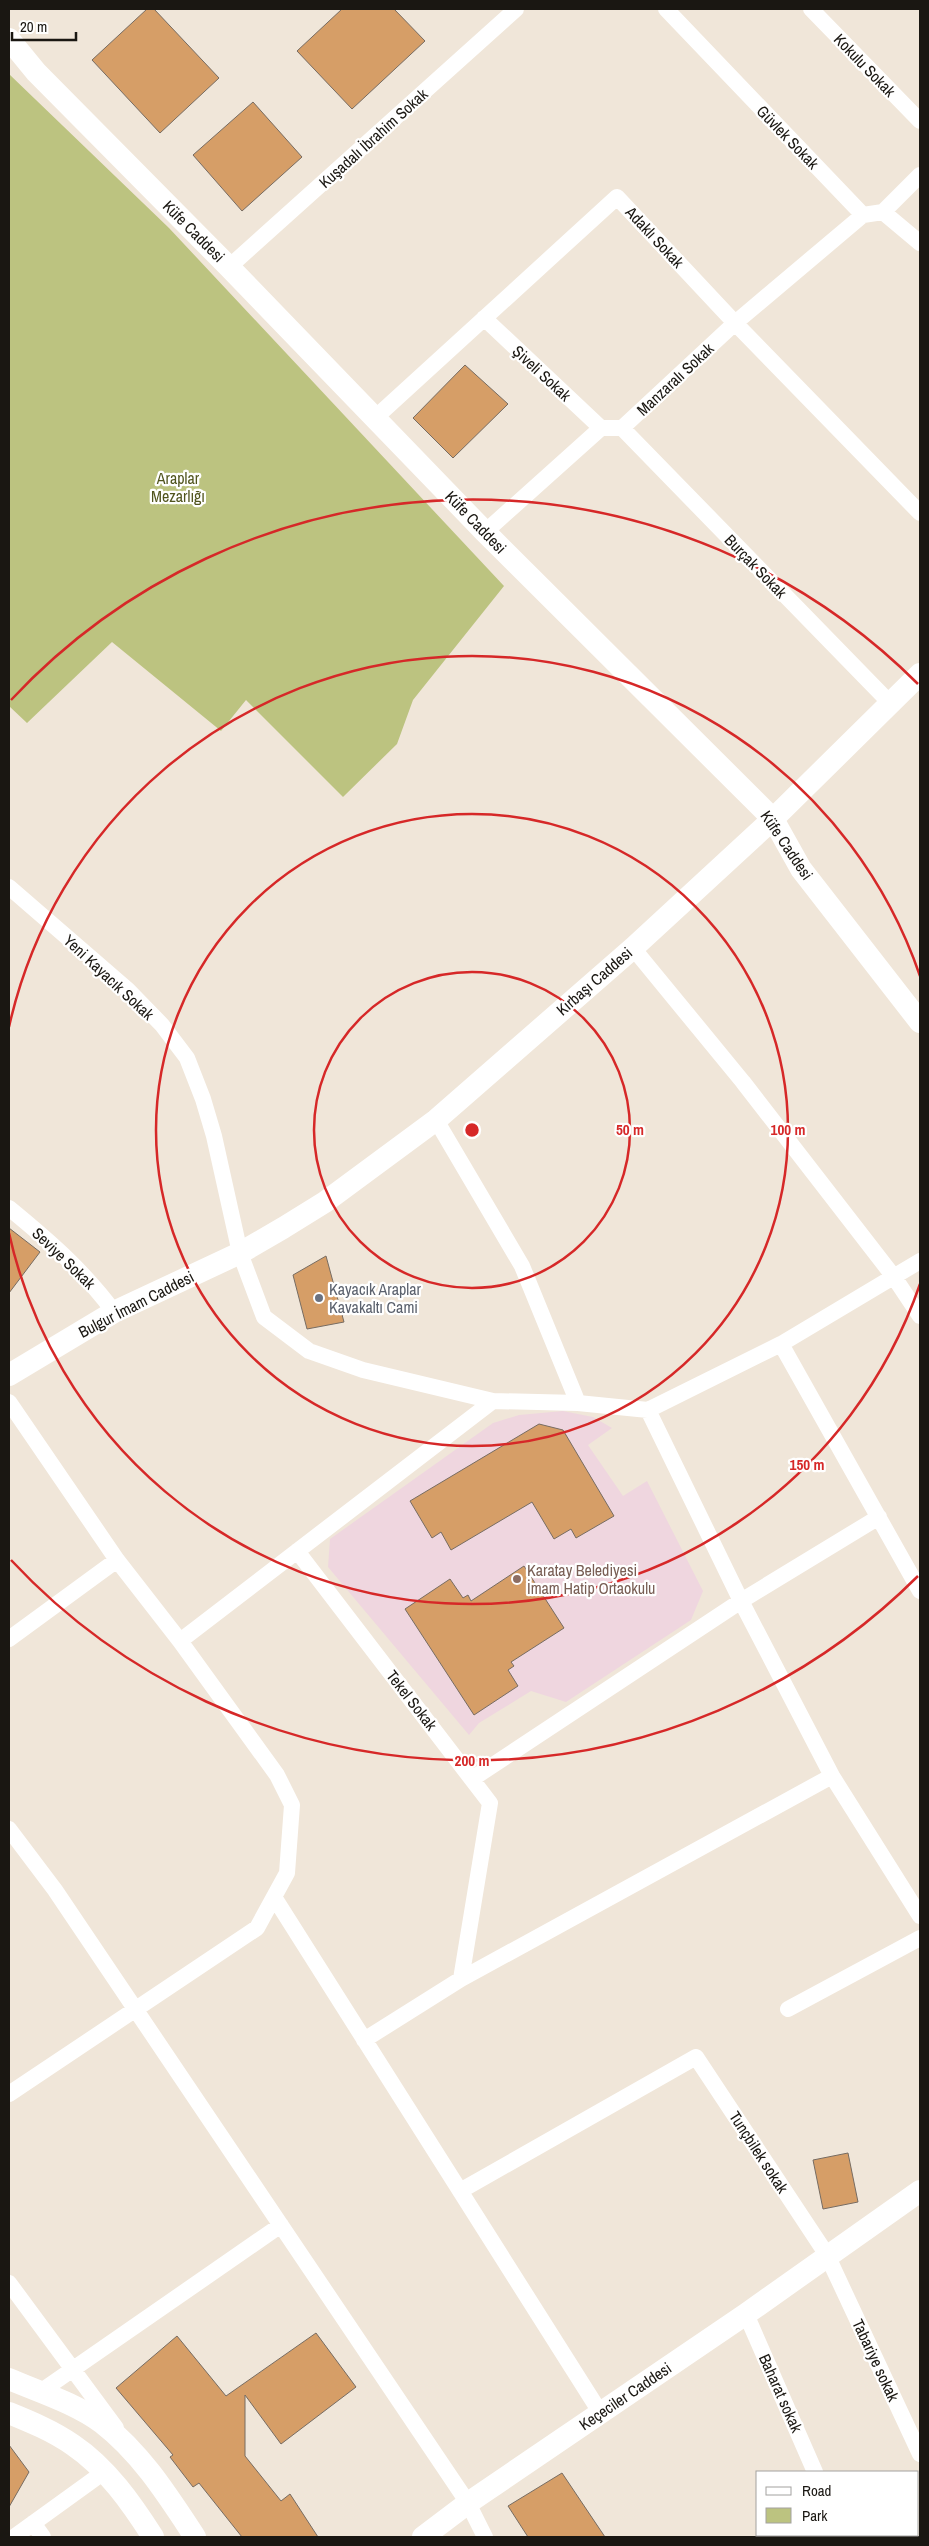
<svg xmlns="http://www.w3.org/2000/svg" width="929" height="2546" viewBox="0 0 929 2546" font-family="'Archivo Narrow',sans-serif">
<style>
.education{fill:#efd6df}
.green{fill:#bcc380}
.building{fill:#d69e67;stroke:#776c62}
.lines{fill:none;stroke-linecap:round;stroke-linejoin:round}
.street{stroke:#fff;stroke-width:16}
.secondary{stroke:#fff;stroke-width:22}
.ring{fill:none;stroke:#d62828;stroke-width:2.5}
.worship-dot{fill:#6b7280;stroke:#fff;stroke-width:2}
.education-dot{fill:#8d6e63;stroke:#fff;stroke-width:2}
.labels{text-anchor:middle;stroke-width:4.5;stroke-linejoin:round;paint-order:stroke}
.street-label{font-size:16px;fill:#1a1712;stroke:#fff}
.park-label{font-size:16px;fill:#50541d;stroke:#fff}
.worship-label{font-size:16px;fill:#5b616d;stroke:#fff;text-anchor:start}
.education-label{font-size:16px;fill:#785e54;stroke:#fff;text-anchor:start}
.centre{fill:#d62828;stroke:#fff;stroke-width:2.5}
.ring-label{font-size:15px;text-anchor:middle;font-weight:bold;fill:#d62828;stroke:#fff;stroke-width:4.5;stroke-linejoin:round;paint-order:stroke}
</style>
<rect width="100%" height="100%" fill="#f0e6d9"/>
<path class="education" d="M563,1411L593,1417L612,1428L588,1445L623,1496L647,1481L703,1591L691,1620L566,1702L531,1691L479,1723L469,1735L328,1567L330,1539L493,1423L519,1415Z"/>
<path class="green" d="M9,74L169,228L504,586L413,700L397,744L343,797L246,700L221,731L112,642L27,723L9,706Z"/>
<path class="building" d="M147,9H154L219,78L160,133L92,60Z
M342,9H394L425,41L352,109L297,51Z
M253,102L302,157L242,211L193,155Z
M465,365L508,404L453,458L413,418Z
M9,1228L40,1252L9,1293Z
M326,1256L344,1322L307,1329L293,1275Z
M539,1424L563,1430L614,1516L576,1538L571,1529L554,1539L532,1502L451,1550L441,1532L432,1538L410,1501Z
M524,1566L564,1628L511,1662L514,1666L508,1670L518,1686L474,1715L405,1609L450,1579L463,1598L468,1595L471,1601Z
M848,2153L858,2202L823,2209L813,2160Z
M316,2333L356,2387L281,2444L245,2395V2456L281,2501L290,2494L318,2537H242L199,2483L193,2487L170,2457L173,2455L116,2388L177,2336L226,2396Z
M9,2445L29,2472L9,2507Z
M562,2473L605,2537H528L508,2506Z"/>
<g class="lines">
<path class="street" d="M666,9L863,215L883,212L920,243
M811,9L920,121
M883,212L920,175
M229,267L516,9
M484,318L601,428
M375,418L617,197L735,323L920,513
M622,428L891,704
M485,532L601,428H622L735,323L863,215
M9,887L128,990L162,1025L187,1058L203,1099L214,1136L240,1253L264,1317L309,1351L363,1370L493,1401L578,1403L648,1410L781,1344L920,1261
M633,948L743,1082L894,1277L920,1316
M436,1120L522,1266L578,1403
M9,1208C48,1240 84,1271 114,1312
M781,1344L920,1591
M9,1402L117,1560L180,1641L277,1775L292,1805L287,1873L257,1928L9,2094
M648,1410L741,1601L832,1776L920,1916
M297,1551L490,1803L461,1979
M9,1639L117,1560
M180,1641L493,1401
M472,1779L741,1601L879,1517
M9,1829L55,1890L468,2503L485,2537
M274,1897L600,2412
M788,2009L920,1938
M364,2040L461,1979L832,1776
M460,2191L696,2057L827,2255L920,2454
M9,2283L116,2428
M746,2314L815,2472
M40,2392L281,2225
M33,2523L43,2537
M14,2537L104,2472
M784,2537L789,2535"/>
<path class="secondary" d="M9,39L36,72L229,267L485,532L773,819L801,869L920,1022
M9,1375L114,1312L240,1253L283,1228L325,1202L436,1120L633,948L773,819L920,674
M9,2379C39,2392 75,2403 102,2423C141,2453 168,2496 195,2537
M9,2413C31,2422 53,2431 73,2445C107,2468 132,2504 153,2537
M423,2537L468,2503L746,2314L920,2191"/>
</g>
<g class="ring">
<circle cx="472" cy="1130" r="158"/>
<circle cx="472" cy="1130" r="316"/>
<path d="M920 1284A474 474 0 0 1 9 1233M9 1027A474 474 0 0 1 920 976"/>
<path d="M918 1576A631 631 0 0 1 11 1560M11 700A631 631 0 0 1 918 684"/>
</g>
<circle class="worship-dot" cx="319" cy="1298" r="5"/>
<circle class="education-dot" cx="517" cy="1579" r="5"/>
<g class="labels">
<g class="street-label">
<text transform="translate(865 65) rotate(46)" y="6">Kokulu Sokak</text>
<text transform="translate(788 137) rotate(46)" y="6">Güvlek Sokak</text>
<text transform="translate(373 138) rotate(-42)" y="6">Kuşadalı İbrahim Sokak</text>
<text transform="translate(194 231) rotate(45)" y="6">Küfe Caddesi</text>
<text transform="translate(655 237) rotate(47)" y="6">Adaklı Sokak</text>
<text transform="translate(542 373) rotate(43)" y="6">Şiveli Sokak</text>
<text transform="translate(675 379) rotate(-43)" y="6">Manzaralı Sokak</text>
<text transform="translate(476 522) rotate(46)" y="6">Küfe Caddesi</text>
<text transform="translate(756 566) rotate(46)" y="6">Burçak Sokak</text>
<text transform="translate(787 845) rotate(56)" y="6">Küfe Caddesi</text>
<text transform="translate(109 977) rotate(43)" y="6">Yeni Kayacık Sokak</text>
<text transform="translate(594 981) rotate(-41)" y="6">Kırbaşı Caddesi</text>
<text transform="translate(64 1258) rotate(44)" y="6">Seviye Sokak</text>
<text transform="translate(136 1304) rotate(-27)" y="6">Bulgur İmam Caddesi</text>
<text transform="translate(412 1700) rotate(52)" y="6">Tekel Sokak</text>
<text transform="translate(759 2152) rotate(57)" y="6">Tunçbilek sokak</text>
<text transform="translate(876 2360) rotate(65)" y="6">Tabariye sokak</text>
<text transform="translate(781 2393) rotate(66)" y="6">Baharat sokak</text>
<text transform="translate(625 2396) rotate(-34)" y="6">Keçeciler Caddesi</text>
</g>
<g class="park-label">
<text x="178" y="484">Araplar<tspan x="178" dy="18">Mezarlığı</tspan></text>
</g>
<g class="worship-label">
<text x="329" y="1295">Kayacık Araplar<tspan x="329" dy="18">Kavakaltı Cami</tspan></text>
</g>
<g class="education-label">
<text x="527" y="1576">Karatay Belediyesi<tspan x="527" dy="18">İmam Hatip Ortaokulu</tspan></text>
</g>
</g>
<circle cx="472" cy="1130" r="8" class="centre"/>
<g class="ring-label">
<text x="630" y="1135">50 m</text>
<text x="788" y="1135">100 m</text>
<text x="807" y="1470">150 m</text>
<text x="472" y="1766">200 m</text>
</g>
<rect width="929" height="2546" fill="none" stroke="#1a1712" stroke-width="20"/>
<rect x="756" y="2471" width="162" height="65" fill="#ffffff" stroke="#a3a2a0"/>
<rect x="766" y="2487" width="25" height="8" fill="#ffffff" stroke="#a3a2a0"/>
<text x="802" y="2496" font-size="15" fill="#1a1712">Road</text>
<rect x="766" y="2508" width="25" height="15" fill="#bcc380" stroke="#a3a2a0"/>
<text x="802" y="2521" font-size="15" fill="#1a1712">Park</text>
<path d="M12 32v8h64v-8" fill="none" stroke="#1a1712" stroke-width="2.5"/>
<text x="20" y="32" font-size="15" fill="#1a1712" stroke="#ffffff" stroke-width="4" paint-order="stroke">20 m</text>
</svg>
